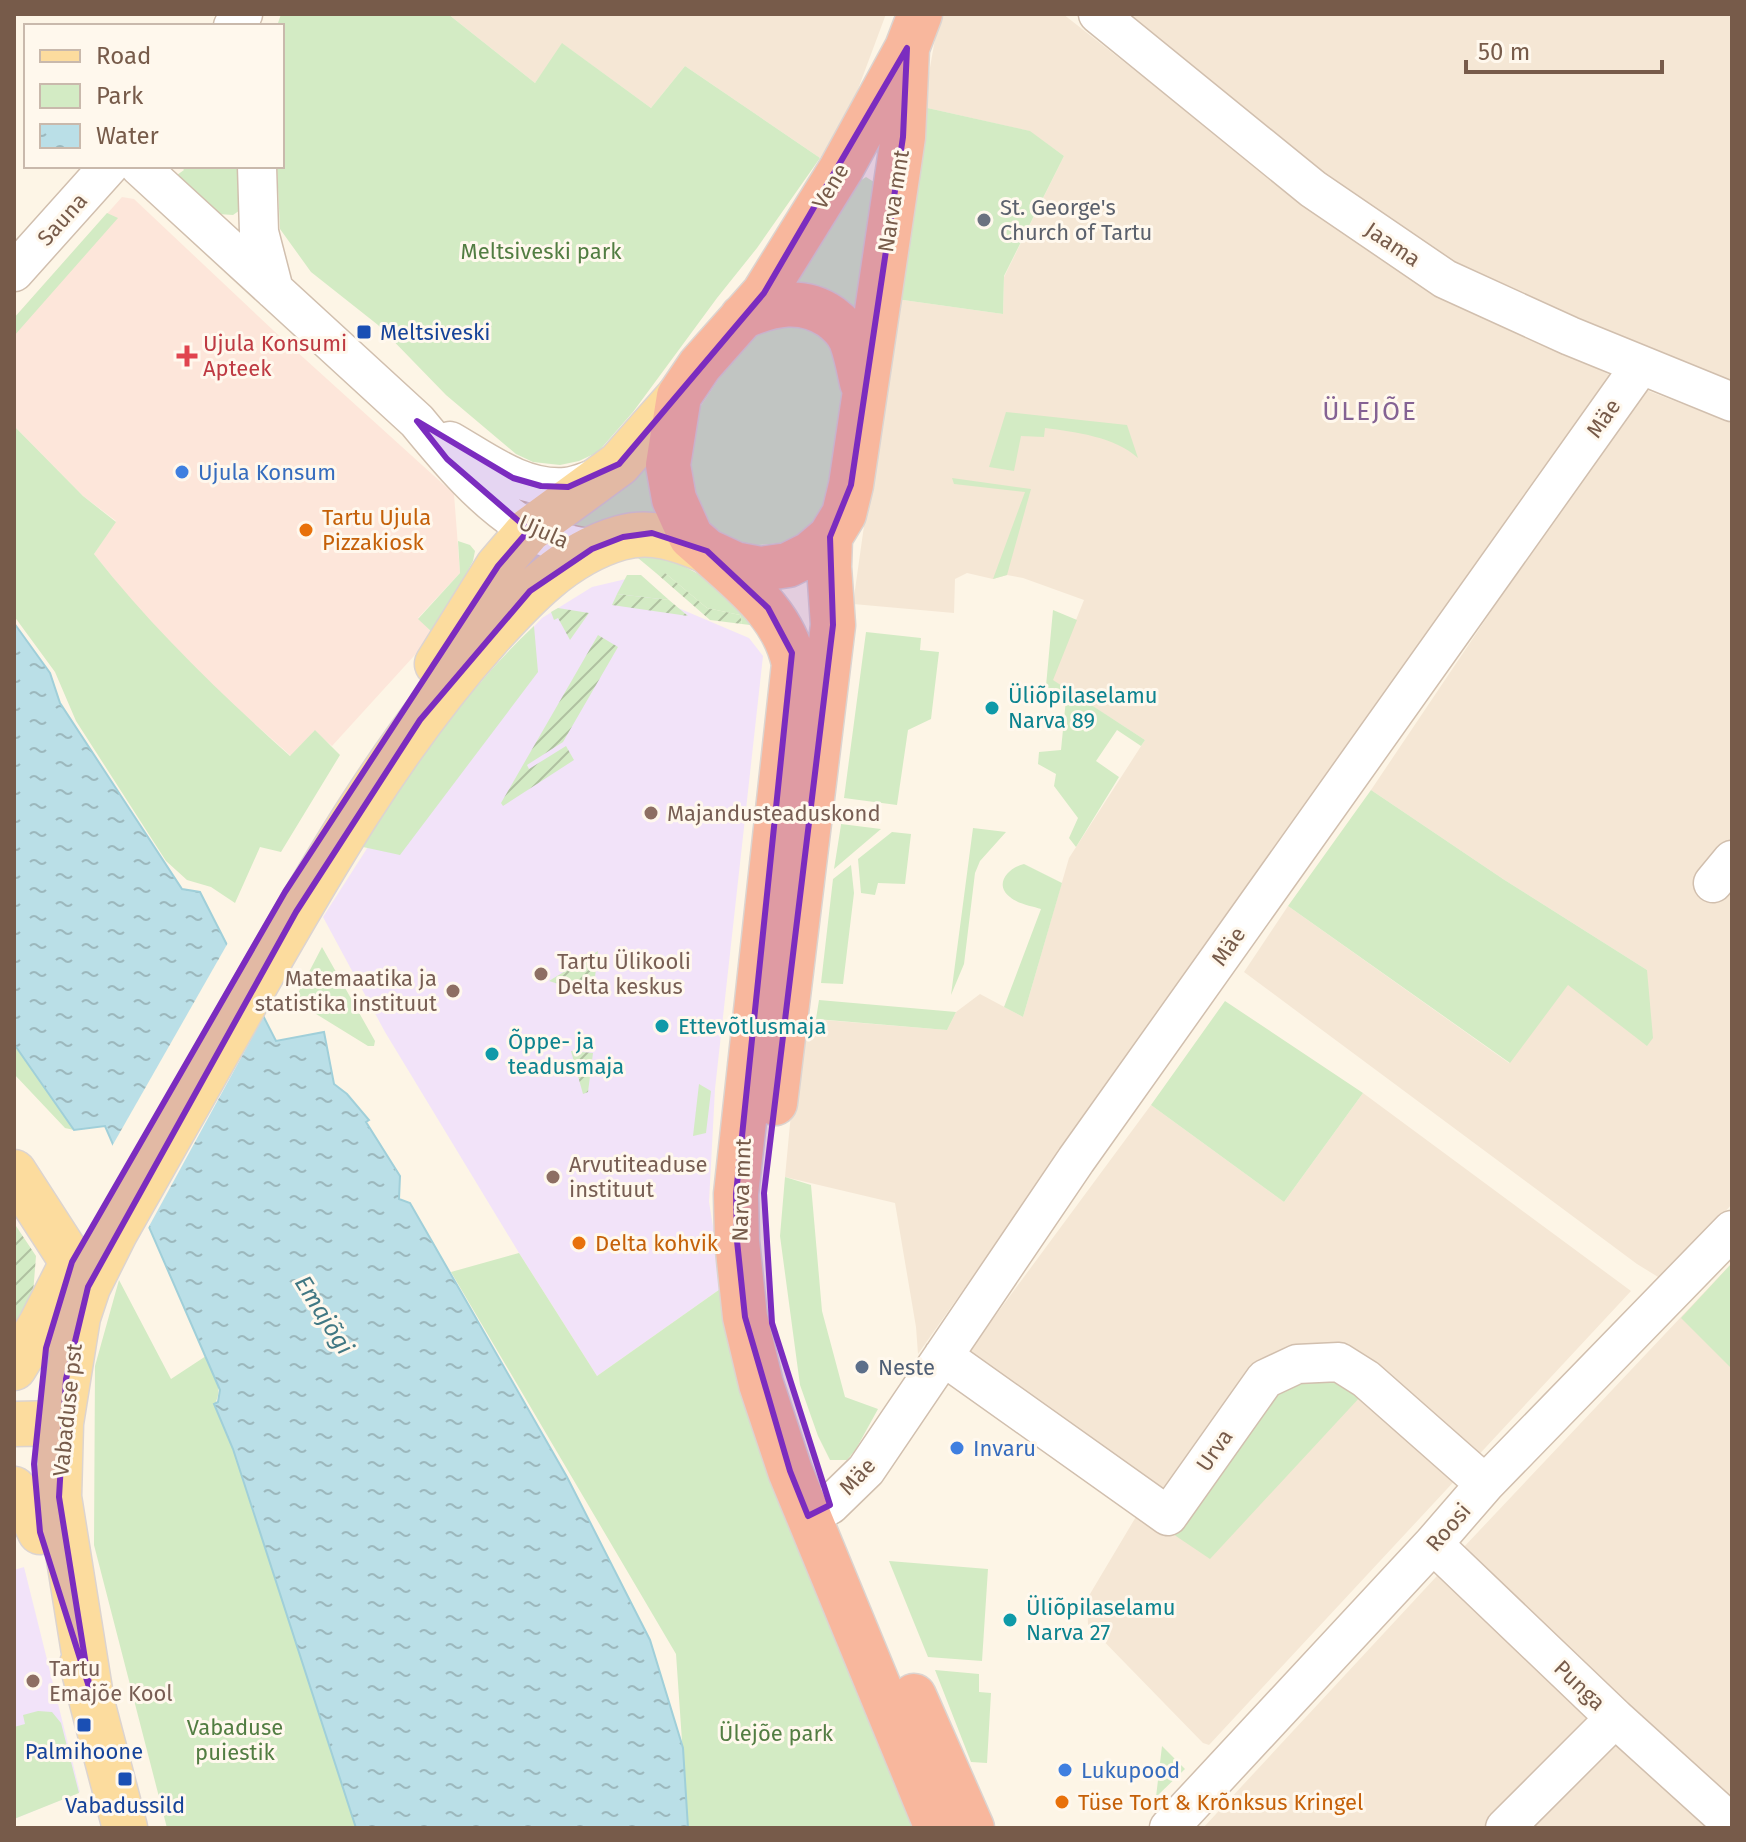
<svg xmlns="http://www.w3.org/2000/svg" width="1746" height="1842" viewBox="0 0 1746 1842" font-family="'Fira Sans',sans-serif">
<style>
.residential{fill:#f5e7d5}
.commercial{fill:#fde6da}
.education{fill:#f2e3f9}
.green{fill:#d3ebc4}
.garden{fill:url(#garden-furrows)}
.water{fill:url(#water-ripples);stroke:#a0cfd9;stroke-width:2}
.pier{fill:#fdf5e6}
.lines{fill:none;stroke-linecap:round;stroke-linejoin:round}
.minor-casing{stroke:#d1bfae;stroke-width:41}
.major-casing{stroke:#dcd4d0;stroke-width:47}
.highway-casing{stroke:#dcd4d0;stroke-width:47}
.minor{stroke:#fff;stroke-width:38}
.major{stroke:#fcdc9e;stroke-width:44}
.highway{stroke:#f8b79d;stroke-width:44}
.marked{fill:#7b2cbf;fill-opacity:0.2;stroke:#7b2cbf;stroke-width:6;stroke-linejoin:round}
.worship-dot{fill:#6b7280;stroke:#fff8ed;stroke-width:3}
.transit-dot{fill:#1a4fb4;stroke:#fff8ed;stroke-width:3}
.health-dot{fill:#e0444e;stroke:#fff8ed;stroke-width:3}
.shop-dot{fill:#3f7fe0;stroke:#fff8ed;stroke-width:3}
.food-dot{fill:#e8710a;stroke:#fff8ed;stroke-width:3}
.culture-dot{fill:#0f9aa8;stroke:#fff8ed;stroke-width:3}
.education-dot{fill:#8d6e63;stroke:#fff8ed;stroke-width:3}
.service-dot{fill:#5c6f8a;stroke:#fff8ed;stroke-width:3}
.labels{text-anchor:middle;stroke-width:6;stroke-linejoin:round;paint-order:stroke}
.street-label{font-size:22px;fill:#775b4a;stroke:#fff8ed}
.worship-label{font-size:22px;fill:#5b616d;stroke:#fff8ed;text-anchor:start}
.park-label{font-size:22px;fill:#527d42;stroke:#fff8ed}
.transit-label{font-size:22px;fill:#164399;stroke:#fff8ed}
.health-label{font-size:22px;fill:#be3a42;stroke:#fff8ed;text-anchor:start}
.shop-label{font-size:22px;fill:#366cbe;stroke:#fff8ed;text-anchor:start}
.food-label{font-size:22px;fill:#c56008;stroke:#fff8ed;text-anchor:start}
.culture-label{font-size:22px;fill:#0d838f;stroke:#fff8ed;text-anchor:start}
.education-label{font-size:22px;fill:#785e54;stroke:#fff8ed;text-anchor:start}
.service-label{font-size:22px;fill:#4e5e75;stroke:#fff8ed;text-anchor:start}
.water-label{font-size:24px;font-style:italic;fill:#407783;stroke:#fff8ed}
.quarter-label{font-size:26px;letter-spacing:2px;fill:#846293;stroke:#fff8ed}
</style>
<defs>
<pattern id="garden-furrows" width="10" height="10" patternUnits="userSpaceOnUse" patternTransform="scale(2)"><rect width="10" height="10" fill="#d3ebc4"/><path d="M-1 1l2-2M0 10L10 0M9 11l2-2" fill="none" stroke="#b0c1a1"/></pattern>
<pattern id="water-ripples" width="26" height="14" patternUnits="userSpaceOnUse" patternTransform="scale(2)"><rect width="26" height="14" fill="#badfe7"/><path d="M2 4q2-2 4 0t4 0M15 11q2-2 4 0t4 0" fill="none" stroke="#9cb8bd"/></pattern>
</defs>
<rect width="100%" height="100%" fill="#fdf5e6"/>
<path class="residential" d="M448,14H886L845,124L820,158L685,66L651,108L563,44L535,83Z
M944,14H1063L1301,201L1434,288L1616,378L1196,960L918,1354L916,1327L895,1203L785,1177L800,1018L947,1030L956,1012L980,994L1023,1017L1069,858L1145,740L1052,680L1084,600L1023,578L1007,575L993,579L967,573L955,579L954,613L853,604L896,299L1003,314L1004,277L1064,156L1029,131L923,107L938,22Z
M1123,14H1732V383L1564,317L1416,244L1198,78Z
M1646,390L1732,423V1204L1663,1280L1637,1264L1244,972L1288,906L1509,1063L1568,984L1647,1045V970L1503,879L1371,790L1494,607Z
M1363,1093L1631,1291L1209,1745L1203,1743L1088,1625L1087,1599L1140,1510L970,1365V1350L1151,1105L1284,1202Z
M1732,1263V1828H1203L1462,1549Z"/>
<path class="commercial" d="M122,197L134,199L274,331L454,494L460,573L418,618L434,634L332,746L314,731L291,756L222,695L139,610L94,554L116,521L83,496L14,426V318Z"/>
<path class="education" d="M626,579L676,607L749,638L763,656L715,1089L709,1202L723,1287L597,1376L519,1253L385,1032L323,917L416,772L505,657L542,618L592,587Z
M24,1567L80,1792L14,1819V1570Z"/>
<path class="green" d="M281,14H448L535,83L562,43L651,108L685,66L820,158L757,248L717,298L633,412L598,452L579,461L560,465L533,462L516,454L446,395L378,325L311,272L280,229L277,166H282V26H277Z
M923,107L1030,131L1064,156L1004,276L1003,314L896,299Z
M181,166H242L243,208L233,215L218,214L177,175L184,170Z
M866,177L874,182L875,188L854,313L792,287L860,181Z
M107,213L118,218L14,336V318Z
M756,323L820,326L846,372L827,509L807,533L792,542L748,546L700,523L682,454L700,407Z
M1006,412L1127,425L1138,458C1115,437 1076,432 1045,428L1044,437L1021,436L1014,471L989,467Z
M14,426L83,496L116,522L94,554C153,629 220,693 290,756L315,730L340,755L281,852L260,847L235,903L211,887L187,880L166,861L76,721L55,672L14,616Z
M658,436L662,513L622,514L585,531L563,529Z
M952,478L1031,489L1007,575L993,579L1025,492L954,484Z
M458,541L470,545L475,551L473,561L434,634L418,619L460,573Z
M645,555C694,561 731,597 767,627L742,624L740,615L707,608L665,573H656L638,558Z
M627,575H641L669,600L617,594Z
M1053,610L1077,620L1053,680L1145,740L1141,746L1117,730L1096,761L1119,777L1076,847L1069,838L1078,818L1054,786L1056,774L1038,764L1039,752L1061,750L1066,699L1046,686Z
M534,626L538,672L400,855L363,847C408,772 470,686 534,626Z
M866,632L921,638L920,650L939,652L931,719L908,730L897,805L844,798Z
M1371,790L1503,879L1647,970L1653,1038L1647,1046L1568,985L1510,1063L1288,906Z
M841,824L881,829L834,869L841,825Z
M973,828L1006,832L980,861L975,873L964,964L951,995Z
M892,832L911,834L905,884L878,883L875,895L861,893L858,859Z
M1024,864L1062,883L1023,1017L1004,1007L1041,909C1032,906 1018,904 1010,897C993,884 1009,867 1024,864Z
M851,865L854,893L843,984L821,983L833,879Z
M322,947L375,1041L374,1046H368L308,1009L297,995Z
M819,1000L956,1012L947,1030L816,1019Z
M1225,1001L1363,1093L1284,1202L1151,1105Z
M14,1044L74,1130L65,1128L14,1074Z
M699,1084L711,1091L706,1133L693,1136Z
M785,1177L811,1185L822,1311L845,1397L878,1409L856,1449L847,1460H830L818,1436L800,1385L780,1236Z
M519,1253L597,1376L723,1287L920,1828H688L676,1654L451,1272Z
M1732,1263V1369L1681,1318Z
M119,1280L171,1379L206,1356C213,1372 225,1389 214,1405L233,1449L356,1828H167L94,1545L95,1366Z
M1261,1377L1374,1382L1210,1559L1167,1530Z
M889,1561L988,1569L982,1661L928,1657Z
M935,1670L979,1674V1692L991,1693L987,1763L971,1762Z
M38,1711L52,1712L61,1723L79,1793L14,1819V1727L25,1724L23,1715Z
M1162,1746L1185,1769L1156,1797Z"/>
<path class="garden" d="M656,573H665L707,608L740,615L742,624L710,620Z
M617,594L669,600L688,616L612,605Z
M558,608L589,613L570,640L558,618L554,620L551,612Z
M598,635L618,647L563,742L527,765L529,769L566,746L574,760L503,806L501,803Z
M598,951L593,995L549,981Z
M571,1051L593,1053L588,1092L583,1094Z
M14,1223L36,1256L33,1294L14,1324Z"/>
<path class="water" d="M14,623L50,673L60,703L182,889L200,892L276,1041L324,1032L334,1084L347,1094L369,1120L366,1122L400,1176L399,1199L410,1203L567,1477L650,1640L683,1748L688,1828H356L233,1449L214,1404L218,1402L220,1390L105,1126L74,1130L14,1044Z"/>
<path class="pier" d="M229,941L266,1012L147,1230L111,1148Z"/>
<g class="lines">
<defs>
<path id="minor" d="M1098,14L1313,189L1445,279L1570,336L1732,402
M233,26L243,14
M139,166L417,421C449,460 483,501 527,528C546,540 570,545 592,549
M257,166L259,232L274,290
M14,272L109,166
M450,441C485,461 523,491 566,487C577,486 587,481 597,478
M1713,883L1732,860
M943,1356L1168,1516L1265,1379L1297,1364L1339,1362L1366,1379L1485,1484
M808,1516L830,1505L866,1470L1076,1160L1641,365
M1433,1544L1615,1718L1505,1828
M1615,1718L1732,1824
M1169,1828L1433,1544L1485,1484L1732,1230"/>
<path id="major" d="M437,664L498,566L529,530L619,464L679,396
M14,1172L87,1285
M14,1368L41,1324L74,1259
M14,1424L61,1423
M14,1489L27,1505L40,1532
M82,1664L125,1828
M90,1690L59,1497L61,1423L78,1317L88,1287L115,1233C157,1159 198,1085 240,1012C314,882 387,751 487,639C524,598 564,554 620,538C651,529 679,539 707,551"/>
<path id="highway" d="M907,48L841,169L764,293L700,365L679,396L668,465L674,499L691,537L707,551L735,564L761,569L788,565L810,554L830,537L844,514L851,485L903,137L907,48L920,14
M742,317C772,304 802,297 831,317C839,323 847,331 851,340C856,353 859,369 862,383
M707,551C743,584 784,614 794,664L736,1194L737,1241L745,1317L761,1384L790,1471L937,1828
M775,1103L833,625L829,567L830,537
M914,1696L972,1828"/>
</defs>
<use href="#minor" class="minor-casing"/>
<use href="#major" class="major-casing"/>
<use href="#highway" class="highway-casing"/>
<use href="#minor" class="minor"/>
<use href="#major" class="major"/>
<use href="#highway" class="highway"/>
</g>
<path class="marked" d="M907,48L903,137L851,485L830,537L833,625L764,1193L772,1323L830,1505L808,1516L790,1471L745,1317L737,1241L736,1194L792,653L768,608L707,551L652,533L623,537L592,549L530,591L420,720L296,912L88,1287L66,1379L59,1497L90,1690L40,1532L34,1464L46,1348L72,1262L285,892L498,566L529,530L447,459L417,421L513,478L541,486L568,487L619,464L764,293Z"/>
<circle class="worship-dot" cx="984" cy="220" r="8"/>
<g class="transit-dot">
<rect x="356" y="324" width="16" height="16" rx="4"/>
<rect x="76" y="1717" width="16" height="16" rx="4"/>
<rect x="117" y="1771" width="16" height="16" rx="4"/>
</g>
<path class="health-dot" d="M183 344h8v8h8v8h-8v8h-8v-8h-8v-8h8z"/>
<g class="shop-dot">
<circle cx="182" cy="472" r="8"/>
<circle cx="957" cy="1448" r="8"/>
<circle cx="1065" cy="1770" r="8"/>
</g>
<g class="food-dot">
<circle cx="306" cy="530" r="8"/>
<circle cx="579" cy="1243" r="8"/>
<circle cx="1062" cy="1802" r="8"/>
</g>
<g class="culture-dot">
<circle cx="992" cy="708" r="8"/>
<circle cx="662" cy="1026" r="8"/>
<circle cx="492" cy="1054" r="8"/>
<circle cx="1010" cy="1620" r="8"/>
</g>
<g class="education-dot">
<circle cx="651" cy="813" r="8"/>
<circle cx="541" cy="974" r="8"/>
<circle cx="453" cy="991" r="8"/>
<circle cx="553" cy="1177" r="8"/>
<circle cx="33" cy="1681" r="8"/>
</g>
<circle class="service-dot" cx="862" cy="1367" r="8"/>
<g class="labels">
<g class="street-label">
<text transform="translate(830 186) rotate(-59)" y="8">Vene</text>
<text transform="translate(893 201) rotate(-81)" y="8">Narva mnt</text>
<text transform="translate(62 219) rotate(-48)" y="8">Sauna</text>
<text transform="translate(1393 244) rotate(34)" y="8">Jaama</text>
<text transform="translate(1603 418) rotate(-55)" y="8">Mäe</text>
<text transform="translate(544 531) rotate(24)" y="8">Ujula</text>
<text transform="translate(1228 946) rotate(-55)" y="8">Mäe</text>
<text transform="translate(741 1190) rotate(-88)" y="8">Narva mnt</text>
<text transform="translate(67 1410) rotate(-84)" y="8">Vabaduse pst</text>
<text transform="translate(1214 1450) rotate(-55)" y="8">Urva</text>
<text transform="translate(857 1476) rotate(-47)" y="8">Mäe</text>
<text transform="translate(1448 1527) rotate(-49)" y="8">Roosi</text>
<text transform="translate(1580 1685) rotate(44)" y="8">Punga</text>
</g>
<g class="worship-label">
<text x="1000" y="215">St. George's<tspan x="1000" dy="25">Church of Tartu</tspan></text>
</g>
<g class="park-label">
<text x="541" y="259">Meltsiveski park</text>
<text x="235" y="1735">Vabaduse<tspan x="235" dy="25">puiestik</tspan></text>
<text x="776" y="1741">Ülejõe park</text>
</g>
<g class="transit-label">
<text x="380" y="340" text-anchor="start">Meltsiveski</text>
<text x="84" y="1759">Palmihoone</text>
<text x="125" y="1813">Vabadussild</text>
</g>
<g class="health-label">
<text x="203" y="351">Ujula Konsumi<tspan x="203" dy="25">Apteek</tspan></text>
</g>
<g class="shop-label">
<text x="198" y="480">Ujula Konsum</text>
<text x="973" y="1456">Invaru</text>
<text x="1081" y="1778">Lukupood</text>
</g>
<g class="food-label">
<text x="322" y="525">Tartu Ujula<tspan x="322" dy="25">Pizzakiosk</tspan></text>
<text x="595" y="1251">Delta kohvik</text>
<text x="1078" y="1810">Tüse Tort &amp; Krõnksus Kringel</text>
</g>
<g class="culture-label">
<text x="1008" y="703">Üliõpilaselamu<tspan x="1008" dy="25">Narva 89</tspan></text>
<text x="678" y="1034">Ettevõtlusmaja</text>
<text x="508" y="1049">Õppe- ja<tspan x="508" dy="25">teadusmaja</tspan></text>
<text x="1026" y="1615">Üliõpilaselamu<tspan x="1026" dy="25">Narva 27</tspan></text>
</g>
<g class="education-label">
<text x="667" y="821">Majandusteaduskond</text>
<text x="557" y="969">Tartu Ülikooli<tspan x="557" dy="25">Delta keskus</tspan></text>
<text x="437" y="986" text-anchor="end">Matemaatika ja<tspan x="437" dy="25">statistika instituut</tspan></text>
<text x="569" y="1172">Arvutiteaduse<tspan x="569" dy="25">instituut</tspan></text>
<text x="49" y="1676">Tartu<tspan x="49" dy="25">Emajõe Kool</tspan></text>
</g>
<g class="service-label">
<text x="878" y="1375">Neste</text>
</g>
<g class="water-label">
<text transform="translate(324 1315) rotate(58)" y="8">Emajõgi</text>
</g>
<g class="quarter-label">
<text x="1370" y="420">ÜLEJÕE</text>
</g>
</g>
<rect width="1746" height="1842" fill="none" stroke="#775b4a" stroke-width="32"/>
<rect x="24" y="24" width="260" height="144" fill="#fff8ed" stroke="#c9b9ac" stroke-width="2"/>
<rect x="40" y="50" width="40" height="12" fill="#fcdc9e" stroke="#c9b9ac" stroke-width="2"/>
<text x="96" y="64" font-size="24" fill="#775b4a">Road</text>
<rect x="40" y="84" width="40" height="24" fill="#d3ebc4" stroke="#c9b9ac" stroke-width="2"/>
<text x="96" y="104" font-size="24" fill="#775b4a">Park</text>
<rect x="40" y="124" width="40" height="24" fill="url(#water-ripples)" stroke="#c9b9ac" stroke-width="2"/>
<text x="96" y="144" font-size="24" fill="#775b4a">Water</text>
<path d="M1466 60v12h196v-12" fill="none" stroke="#775b4a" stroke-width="4"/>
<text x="1478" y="60" font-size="24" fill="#775b4a" stroke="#fff8ed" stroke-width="6" paint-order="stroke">50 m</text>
</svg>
